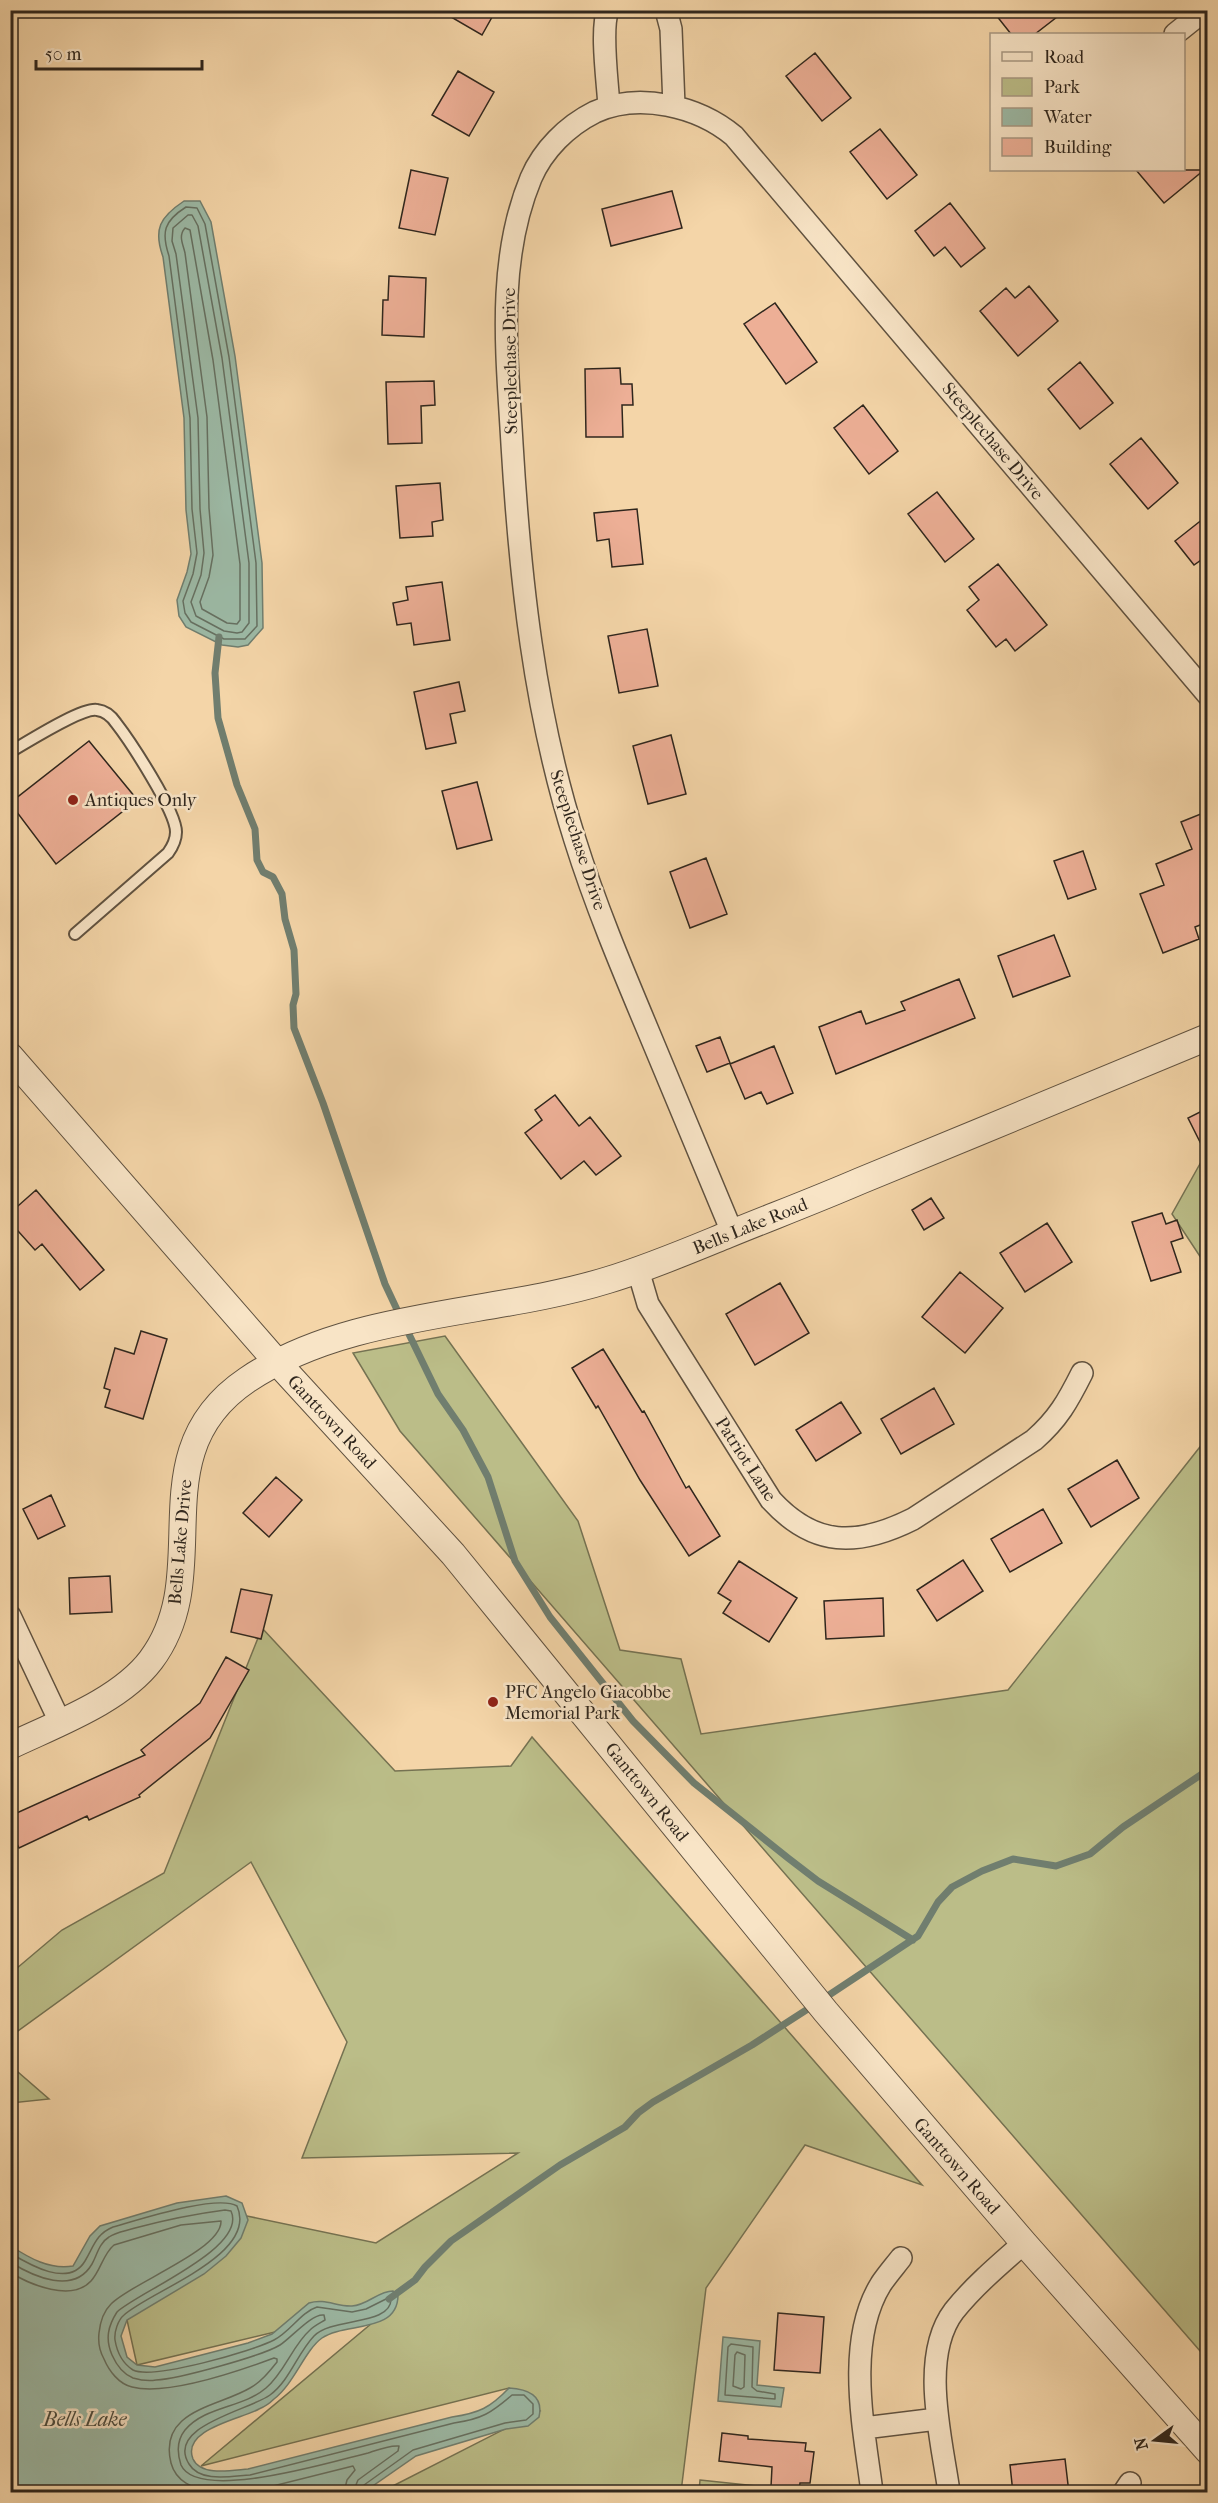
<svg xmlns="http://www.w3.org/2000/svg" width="1218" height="2503" viewBox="0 0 1218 2503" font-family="'IM FELL French Canon',serif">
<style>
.green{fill:#bbbd88;stroke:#757252;stroke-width:1.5}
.water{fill:#9cb9a5;stroke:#707e6f;stroke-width:1.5}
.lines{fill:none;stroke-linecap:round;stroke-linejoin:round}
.shore{stroke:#667061;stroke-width:1.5}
.stream{stroke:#707e6f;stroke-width:7}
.building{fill:#edaf96;stroke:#2f261d;stroke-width:1.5}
.service-casing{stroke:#605240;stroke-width:14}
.minor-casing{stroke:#605240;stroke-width:24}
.tertiary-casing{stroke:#605240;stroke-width:28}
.service{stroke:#f8e4c6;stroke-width:10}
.minor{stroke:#f8e4c6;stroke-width:21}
.tertiary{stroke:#f8e4c6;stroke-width:26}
.poi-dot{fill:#8f2418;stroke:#f8e4c6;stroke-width:2}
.labels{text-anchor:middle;stroke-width:5;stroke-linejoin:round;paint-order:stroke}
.street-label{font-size:18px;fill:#2f261d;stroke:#f8e4c6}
.poi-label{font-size:18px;fill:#2f261d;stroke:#f8e4c6;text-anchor:start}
.water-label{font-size:20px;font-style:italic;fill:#4a4b3f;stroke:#f8e4c6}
</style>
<rect width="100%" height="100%" fill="#f4d5a8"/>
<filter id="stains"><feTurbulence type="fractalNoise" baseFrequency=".00333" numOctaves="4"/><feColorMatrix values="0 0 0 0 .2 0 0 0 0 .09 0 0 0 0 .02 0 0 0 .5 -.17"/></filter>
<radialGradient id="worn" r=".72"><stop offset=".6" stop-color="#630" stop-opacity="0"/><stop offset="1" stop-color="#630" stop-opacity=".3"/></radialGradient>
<path class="green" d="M1207,1159V1267L1172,1214L1201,1162Z
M445,1336L578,1521L620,1650L681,1659L701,1734L1008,1690L1207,1438V2359L400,1431L353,1353Z
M262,1628L395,1771L511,1766L532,1737L922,2185L805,2145L706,2288L681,2492H381L540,2411L509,2388L201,2466L396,2303L137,2365L127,2320L247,2216L376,2243L518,2153L302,2158L347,2042L251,1862L11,2036L10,1974L62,1930L164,1873Z
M10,2066H11L49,2099L11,2103Z
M700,2480L812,2492H699Z"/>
<path class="water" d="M184,201H200L211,222L235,356L262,563L263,628L248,645L238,647L222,645L186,627L179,616L177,600L187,572L191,554L186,510L184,418L163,257C153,229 160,217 184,201Z
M226,2196L242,2203L248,2220L241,2238L226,2256L204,2274L127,2320L121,2336L127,2357L137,2365L155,2367L248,2343L272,2334L309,2303C325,2298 337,2307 352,2306C368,2305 378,2291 393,2291L398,2295C398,2334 345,2322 322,2338C305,2350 294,2384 274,2399C270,2403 264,2407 259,2409C241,2419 181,2429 193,2459C201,2477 234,2470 248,2469L452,2417C479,2413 490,2408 509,2388C527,2389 544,2395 539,2417L528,2426L506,2429L416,2456L364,2492H21L11,2488V2246C29,2258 50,2270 73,2266L90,2236L100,2226L177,2203Z
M723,2337L760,2341L757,2385L784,2388L781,2407L718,2401Z"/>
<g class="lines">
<path class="shore" d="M186,207L197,208L205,224L229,357L256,563L257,626L245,639H224L191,622L185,613L183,601L193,574L197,553L192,509L190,418L169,256C161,232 164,221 186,207Z
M188,215H192L198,226L222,358L249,563V623L242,632L237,633L224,631L196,616L191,602L201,575L204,553L200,509L198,418L176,254L172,241L173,228Z
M185,228L190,230L213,360L240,564V620L237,624L227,623L202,609L200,602L209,577L213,555L209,508L207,417L185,253C183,244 178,236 185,228Z
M10,2253C30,2265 69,2288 85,2261C94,2246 96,2234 113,2227C138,2220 217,2194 237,2206C259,2255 150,2291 124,2315C118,2320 114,2332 115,2340C117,2352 122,2363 133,2370C153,2380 253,2351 274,2340C290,2332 301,2312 317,2307L352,2312L366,2309L388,2298L391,2299C391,2326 332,2317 314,2336C297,2354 290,2380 270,2395C250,2410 165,2426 189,2464C200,2483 232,2476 250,2475L454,2423C482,2419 491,2413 512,2395H524L533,2404V2414L526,2420L505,2423L413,2450L364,2485L361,2492
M10,2262C34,2277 74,2295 92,2264C97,2255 99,2243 109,2237C116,2232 126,2231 135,2228C165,2220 194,2214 225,2210L231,2211C248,2248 138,2292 117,2312C108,2326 105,2339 112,2355C116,2364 123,2374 133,2378C140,2380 150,2381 156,2380C178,2379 262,2356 280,2345C291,2338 312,2313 324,2315L325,2320C320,2323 314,2326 310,2330C292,2346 285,2372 266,2388C243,2408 205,2406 185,2430C177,2440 177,2453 181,2465C198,2503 334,2461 368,2453C377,2450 389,2445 399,2446L398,2451L358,2480L353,2492
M10,2272C30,2285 72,2302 91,2281C101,2270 103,2254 114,2245L181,2225L221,2221C222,2250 131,2283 111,2304C104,2311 100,2323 99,2333C98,2342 100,2352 104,2359C109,2371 119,2384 132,2387C168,2396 239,2371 274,2358L277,2359V2362C269,2372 261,2382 250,2388C218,2407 158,2410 171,2463C176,2482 193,2488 210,2492
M731,2344L753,2347L752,2387L757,2391L775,2394V2399L725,2395L728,2347Z
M737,2352L745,2355L744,2387L741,2389L733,2386L735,2355Z
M236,2492L253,2491L353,2466L355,2470L347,2480L344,2492"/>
<path class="stream" d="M219,637L215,673L218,718L237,785L255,829L257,860L263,872L273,877L282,894L285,919L294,950L296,994L293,1005L294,1028L323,1103L385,1284L400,1316
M405,1326L438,1394L463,1430L488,1477L515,1561L550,1617L633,1721L694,1783L788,1858L818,1881L913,1940
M823,1999L918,1936L938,1902L952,1887L982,1871L1013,1859L1056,1866L1090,1854L1123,1827L1208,1770
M389,2299L415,2280L425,2267L451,2241L560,2165L625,2127L638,2113L653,2102L752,2045L814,2005"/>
</g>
<path class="building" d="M439,10H496L482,35Z
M992,10H1066L1035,34H1011Z
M815,53L851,98L822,121L786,76Z
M458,71L494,92L469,136L432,115Z
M880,129L917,175L887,199L850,152Z
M411,170L448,178L435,235L399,228Z
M1136,170H1204L1164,203Z
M672,191L682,228L611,246L602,209Z
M950,203L985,248L961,267L945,247L934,256L915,231Z
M389,276L426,278L424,337L382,335L383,300H388Z
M1029,286L1058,321L1018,356L980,311L1006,288L1015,298Z
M775,303L817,362L786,384L744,324Z
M1080,362L1113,403L1080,429L1048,389Z
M620,368L621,384H632L633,405H622L623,437H586L585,369Z
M434,381L435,405L421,406L422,443L388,444L386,382Z
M863,405L898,451L869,474L834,428Z
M1141,438L1178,483L1148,509L1110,464Z
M440,483L443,520L432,522L433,536L400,538L396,486Z
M937,492L974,539L945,562L908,514Z
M637,509L643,564L612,567L609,539L597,541L594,513Z
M1208,515V555L1194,565L1175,541Z
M998,564L1047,625L1015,651L1006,639L996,647L967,610L979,600L969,587Z
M442,582L450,640L414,645L411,623L397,625L393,603L408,600L406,587Z
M647,629L658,686L619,693L608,636Z
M459,682L465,711L450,714L456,743L426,749L414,692Z
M671,735L686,794L648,804L633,746Z
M89,741L135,797L125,805L127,808L56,864L10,803Z
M477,782L492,840L457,849L442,791Z
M1208,811V922L1195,927L1199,939L1163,953L1140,894L1164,885L1156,864L1192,849L1181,822Z
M1083,851L1096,889L1068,899L1054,861Z
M706,858L727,914L690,928L670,872Z
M1054,935L1070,976L1013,997L998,956Z
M959,979L975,1018L836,1074L819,1027L861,1011L866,1024L905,1010L901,1002Z
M720,1037L730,1063L707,1072L696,1046Z
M774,1046L793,1093L767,1104L761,1092L745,1099L730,1064Z
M555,1095L579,1126L590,1117L621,1156L596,1175L584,1161L561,1179L525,1133L542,1120L535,1110Z
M1208,1108V1158L1188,1118Z
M36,1190L104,1270L80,1290L42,1244L35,1250L10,1222V1213Z
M931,1198L944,1218L924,1230L912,1210Z
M1162,1213L1166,1224L1177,1220L1183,1238L1171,1242L1181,1272L1151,1281L1132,1222Z
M1047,1223L1072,1262L1025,1292L1000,1253Z
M960,1272L1003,1308L965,1353L922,1317Z
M780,1283L809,1333L755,1365L726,1314Z
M141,1331L167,1339L143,1419L105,1407L110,1390L104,1388L115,1348L134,1354Z
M603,1349L642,1412L644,1411L686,1488L689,1486L720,1536L689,1556L640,1480L598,1406L596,1408L572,1368Z
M934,1388L954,1424L901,1454L881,1419Z
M841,1402L861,1433L816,1461L796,1430Z
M1117,1460L1139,1498L1091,1527L1068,1489Z
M276,1477L302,1500L269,1537L243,1513Z
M51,1495L65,1526L38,1539L23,1509Z
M1043,1509L1062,1543L1010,1572L991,1539Z
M963,1560L983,1591L937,1621L917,1590Z
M739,1561L797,1598L769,1642L723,1613L731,1601L718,1593Z
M110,1576L112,1612L70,1614L69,1578Z
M241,1589L272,1595L261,1639L231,1632Z
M883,1598L884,1636L826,1639L824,1601Z
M226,1657L249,1670L210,1738L139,1795L140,1797L89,1820L87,1816L19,1848L10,1829V1816L145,1755L141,1750L200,1703Z
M778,2313L824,2317L820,2373L774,2370Z
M722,2433L748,2436V2439L806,2443L805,2451L814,2452L810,2483H800L799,2490L771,2487L772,2467L719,2461Z
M1065,2459L1069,2493H1013L1010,2465Z"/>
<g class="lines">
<defs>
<path id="service" d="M10,752C26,743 82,707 97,710C105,711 112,717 116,723C130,741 176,811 176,832C176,840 173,846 168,853L75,934"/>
<path id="minor" d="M608,10C600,29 608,85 609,107
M666,10L671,29L674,106
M1175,34L1205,10
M732,1232C704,1164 675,1096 647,1028C621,966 595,904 575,840C534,711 520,578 512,444C507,355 496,262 531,178C543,150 567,126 595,112C639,92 698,106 734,136L1208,695
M638,1270L648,1304L771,1500C814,1547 857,1547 913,1519L1034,1440C1058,1419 1068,1401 1082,1373
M10,1616L60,1722
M864,2428L937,2419
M872,2492C864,2429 845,2342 881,2284C887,2275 894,2267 901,2258
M949,2492C942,2440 919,2357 954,2311C974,2286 1000,2264 1024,2243
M1124,2492L1130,2483"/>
<path id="tertiary" d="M10,1056L276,1361L453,1554L826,2012L1024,2243L1208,2451
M10,1746C56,1724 120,1701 151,1660C218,1571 137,1454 247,1380C349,1311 492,1316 608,1280C648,1268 688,1251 727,1235C771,1217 816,1200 860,1181C976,1133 1092,1086 1208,1037"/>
</defs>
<use href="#service" class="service-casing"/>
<use href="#minor" class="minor-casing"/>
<use href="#tertiary" class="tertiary-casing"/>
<use href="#service" class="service"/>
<use href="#minor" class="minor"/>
<use href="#tertiary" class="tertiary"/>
</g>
<g class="poi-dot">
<circle cx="73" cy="800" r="6"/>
<circle cx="493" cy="1702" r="6"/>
</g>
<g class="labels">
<g class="street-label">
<text transform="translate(510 361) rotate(-91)" y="6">Steeplechase Drive</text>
<text transform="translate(993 441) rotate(50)" y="6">Steeplechase Drive</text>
<text transform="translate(578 840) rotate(72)" y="6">Steeplechase Drive</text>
<text transform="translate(750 1226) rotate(-22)" y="6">Bells Lake Road</text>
<text transform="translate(332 1422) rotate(47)" y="6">Ganttown Road</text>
<text transform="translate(746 1459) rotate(57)" y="6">Patriot Lane</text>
<text transform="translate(180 1542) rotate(-85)" y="6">Bells Lake Drive</text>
<text transform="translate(647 1792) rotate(51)" y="6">Ganttown Road</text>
<text transform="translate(957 2166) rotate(49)" y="6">Ganttown Road</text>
</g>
<g class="poi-label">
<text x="85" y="806">Antiques Only</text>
<text x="505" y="1698">PFC Angelo Giacobbe<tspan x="505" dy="21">Memorial Park</tspan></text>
</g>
<g class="water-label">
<text x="85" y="2426">Bells Lake</text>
</g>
</g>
<rect width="1218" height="2503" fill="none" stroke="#f4d5a8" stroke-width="36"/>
<rect x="12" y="12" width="1194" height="2479" fill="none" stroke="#2f261d" stroke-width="3"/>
<rect x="18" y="18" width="1182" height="2467" fill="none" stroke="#2f261d" stroke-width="1.5"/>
<rect x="990" y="33" width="195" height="138" fill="#f8e4c6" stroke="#a89882" stroke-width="1.5"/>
<rect x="1002" y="52" width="30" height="9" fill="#f8e4c6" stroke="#a89882" stroke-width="1.5"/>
<text x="1044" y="63" font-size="18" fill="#2f261d">Road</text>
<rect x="1002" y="78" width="30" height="18" fill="#bbbd88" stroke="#a89882" stroke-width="1.5"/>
<text x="1044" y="93" font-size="18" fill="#2f261d">Park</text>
<rect x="1002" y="108" width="30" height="18" fill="#9cb9a5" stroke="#a89882" stroke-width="1.5"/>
<text x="1044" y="123" font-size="18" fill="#2f261d">Water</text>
<rect x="1002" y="138" width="30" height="18" fill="#edaf96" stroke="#a89882" stroke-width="1.5"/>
<text x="1044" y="153" font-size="18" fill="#2f261d">Building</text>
<g transform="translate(1155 2440) rotate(255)" stroke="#f8e4c6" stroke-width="4.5" paint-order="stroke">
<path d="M0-4.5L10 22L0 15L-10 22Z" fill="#2f261d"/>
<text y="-9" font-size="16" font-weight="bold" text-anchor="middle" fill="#2f261d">N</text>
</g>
<path d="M36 60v9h166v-9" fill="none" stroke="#2f261d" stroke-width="3"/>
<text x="45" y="60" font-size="18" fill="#2f261d" stroke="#f8e4c6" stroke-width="4.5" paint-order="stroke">50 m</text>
<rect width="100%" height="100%" filter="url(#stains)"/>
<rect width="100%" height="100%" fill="url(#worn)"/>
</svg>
